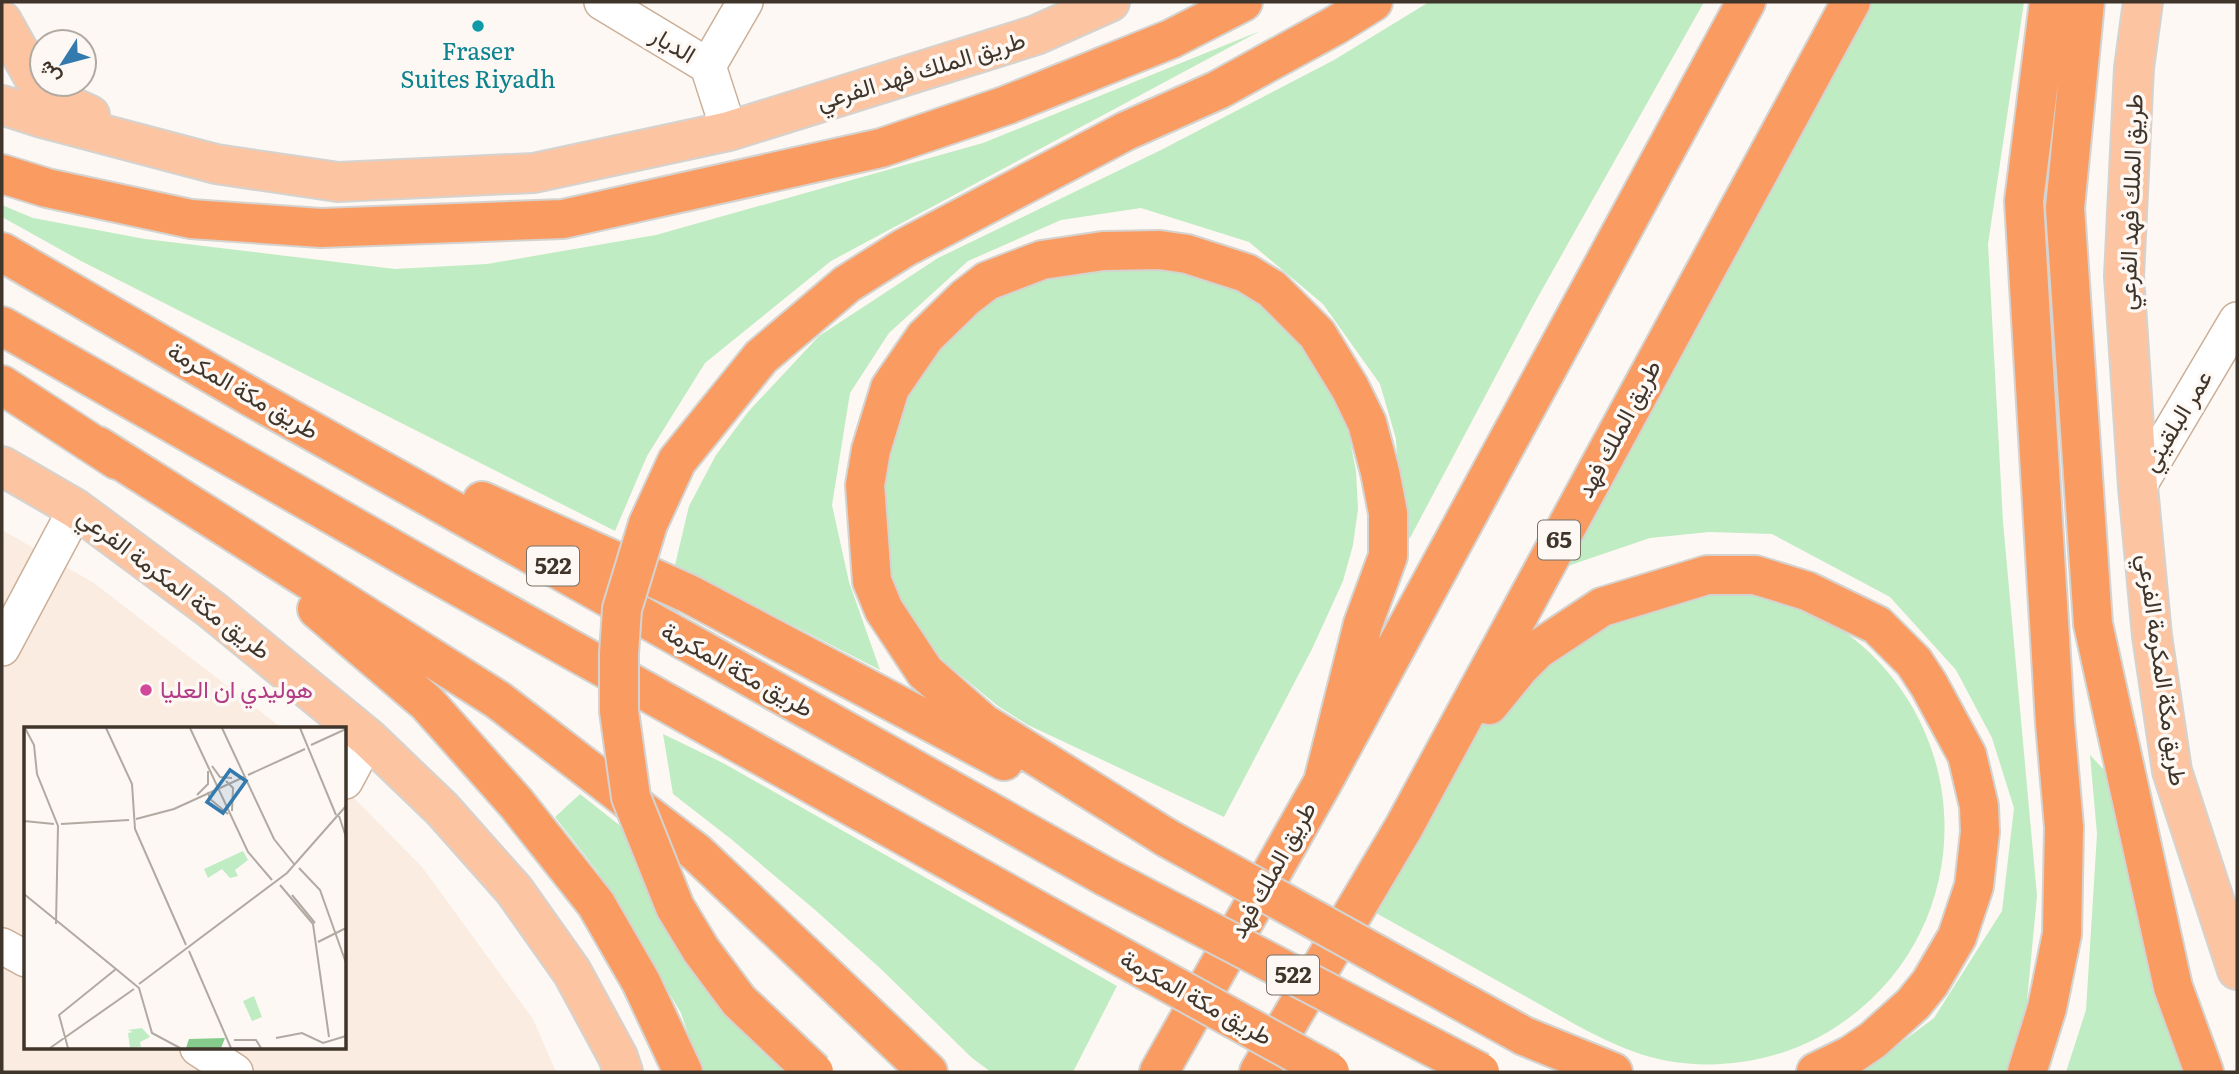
<svg xmlns="http://www.w3.org/2000/svg" width="2239" height="1074" viewBox="0 0 2239 1074" font-family="Literata,Vazirmatn,serif">
<style>
.built{fill:#faece0}
.green{fill:#bfecc2}
.lines{fill:none;stroke-linecap:round;stroke-linejoin:round}
.minor-casing{stroke:#cbaf98;stroke-width:38}
.primary-casing{stroke:#d5d3d0;stroke-width:42}
.motorway-casing{stroke:#d5d3d0;stroke-width:42}
.minor{stroke:#fff;stroke-width:35}
.primary{stroke:#fcc4a1;stroke-width:38}
.motorway{stroke:#fa9c62;stroke-width:38}
.motorway-bridge-casing{stroke:#d5d3d0;stroke-width:42;stroke-linecap:butt}
.motorway-bridge{stroke:#fa9c62;stroke-width:38}
.culture-dot{fill:#0f9aa8;stroke:#fdf8f3;stroke-width:2.5}
.hotel-dot{fill:#d1479c;stroke:#fdf8f3;stroke-width:2.5}
.labels{text-anchor:middle;stroke-width:7;stroke-linejoin:round;paint-order:stroke}
.shield{fill:#fdf8f3;stroke:#797067;stroke-width:2}
.shield-label{font-size:23px;font-weight:bold;fill:#40352b}
.street-label{font-size:24px;fill:#40352b;stroke:#fdf8f3}
.culture-label{font-size:24px;fill:#0d838f;stroke:#fdf8f3}
.hotel-label{font-size:24px;fill:#b23c85;stroke:#fdf8f3;text-anchor:start}
.inset-road{fill:none;stroke:#b1aaa3;stroke-width:2}
.view{fill:#337baf;fill-opacity:0.15;stroke:#337baf;stroke-width:3.5}
.inset-edge{fill:none;stroke:#40352b;stroke-width:3.5}
</style>
<rect width="100%" height="100%" fill="#fdf8f3"/>
<path class="built" d="M2,530L94,583L283,729H26V1048H345V789L422,867L533,1019L556,1072H2Z"/>
<path class="green" d="M1429,2H1704L1534,304L1410,538L1402,535L1396,439L1380,384L1323,304L1249,242L1141,208L1061,220L968,261L889,333L850,393L832,505L849,582L880,670L675,565L689,506L716,455L748,412L819,336L938,258L1161,150L1334,60Z
M1866,2H2024L1988,244L2003,522L2037,896L2024,1032L2009,1072H1862L1934,1018L2002,911L2014,808L1992,738L1956,670L1890,597L1772,534L1709,532L1650,538L1550,572Z
M1260,31L831,261L705,363L647,456L615,531L81,261L2,217V205L33,218L145,239L395,269L487,264L656,235L983,143Z
M1134,256L1239,289L1270,311L1297,337L1337,399L1349,435L1356,471L1358,509L1353,545L1343,581L1312,649L1224,817L1028,725L998,706L947,664L931,648L910,617L893,584L882,548L877,473L912,368L991,290Z
M1714,589C1761,595 1806,604 1845,632C1987,737 1976,952 1819,1037C1774,1061 1720,1070 1668,1061C1619,1052 1575,1024 1532,1000C1480,971 1428,942 1376,913L1494,704L1583,624Z
M663,734L723,763L1117,986L1073,1072H991L972,1058L881,969L814,909L731,839L673,794Z
M2090,755L2109,775L2187,1072H2066L2086,1010L2097,834Z
M580,794L623,828L711,992L759,1049L787,1072H701L681,1013L597,871L555,817Z"/>
<g class="lines">
<defs>
<path id="minor" d="M602,2L708,66
M729,131L708,66L745,2
M2138,487L2237,320
M2,648L76,509
M345,781L368,738
M2,946L26,959
M198,1048L235,1072"/>
<path id="primary" d="M2143,2L2134,68L2124,276L2138,487L2152,636L2172,771L2237,970
M2,21L34,78L51,97L90,115
M2,105L42,118L216,164L338,182L534,173L729,131L1036,35L1110,2
M2,466L76,509L212,610L368,738L442,809L514,890L572,972L618,1057L623,1072"/>
<path id="motorway" d="M2085,2L2065,208L2093,624L2173,987L2204,1072
M2,174L47,188L191,219L321,228L563,219L881,148L1007,105L1171,39L1243,2
M2,252L253,398L1106,877
M2,326L429,570L1089,939
M2,385L117,460
M98,446L498,700L697,853L928,1072
M482,501L689,594L1004,761
M648,524L677,461L761,357L847,284L904,248L1126,131L1218,90L1336,25L1373,2
M317,609L427,703L516,803L596,904L641,982L683,1072
M1489,705L1520,667L1537,650L1602,607L1707,575H1755L1807,591L1877,625L1914,662L1929,685L1967,755L1979,806L1980,832L1974,886L1957,937L1930,983L1913,1004L1873,1040L1851,1055L1816,1072
M1167,838L983,723L925,672L884,610L872,581L865,485L871,450L890,388L925,337L965,298L987,281L1042,260L1103,251L1160,250L1187,254L1246,273L1272,289L1317,334L1350,388L1367,423L1380,472L1388,513V556L1363,624L1323,782
M1524,1036L1613,1072
M1159,1072L1323,782L1746,2
M1259,1072L1404,827L1851,2
M2027,1072L2047,1008L2062,934L2064,827L2055,723L2024,201L2049,2"/>
</defs>
<use href="#minor" class="minor-casing"/>
<use href="#primary" class="primary-casing"/>
<use href="#motorway" class="motorway-casing"/>
<use href="#minor" class="minor"/>
<use href="#primary" class="primary"/>
<use href="#motorway" class="motorway"/>
<defs>
<path id="motorway-bridge" d="M648,524L622,609L619,654V711L631,797L675,907L701,950L739,1001L814,1072
M1167,838L1524,1036
M1106,877L1480,1072
M1089,939L1330,1072"/>
</defs>
<use href="#motorway-bridge" class="motorway-bridge-casing"/>
<use href="#motorway-bridge" class="motorway-bridge"/>
</g>
<circle class="culture-dot" cx="478" cy="26" r="7"/>
<circle class="hotel-dot" cx="146" cy="690" r="7"/>
<g class="labels">
<g class="shield">
<rect x="1538" y="520.5" width="42" height="39" rx="5"/>
<rect x="527" y="546.5" width="52" height="39" rx="5"/>
<rect x="1267" y="955.5" width="52" height="39" rx="5"/>
</g>
<g class="shield-label">
<text x="1559" y="548">65</text>
<text x="553" y="574">522</text>
<text x="1293" y="983">522</text>
</g>
<g class="street-label">
<text transform="translate(673 45) rotate(31)" y="8">الديار</text>
<text transform="translate(921 71) rotate(-17)" y="8">طريق الملك فهد الفرعي</text>
<text transform="translate(2131 202) rotate(-88)" y="8">طريق الملك فهد الفرعي</text>
<text transform="translate(243 391) rotate(30)" y="8">طريق مكة المكرمة</text>
<text transform="translate(2177 421) rotate(-59)" y="8">عمر البلقيني</text>
<text transform="translate(1619 429) rotate(-62)" y="8">طريق الملك فهد</text>
<text transform="translate(174 584) rotate(37)" y="8">طريق مكة المكرمة الفرعي</text>
<text transform="translate(737 670) rotate(29)" y="8">طريق مكة المكرمة</text>
<text transform="translate(2162 670) rotate(82)" y="8">طريق مكة المكرمة الفرعي</text>
<text transform="translate(1273 870) rotate(-61)" y="8">طريق الملك فهد</text>
<text transform="translate(1196 998) rotate(29)" y="8">طريق مكة المكرمة</text>
</g>
<g class="culture-label">
<text x="478" y="60">Fraser<tspan x="478" dy="28">Suites Riyadh</tspan></text>
</g>
<g class="hotel-label">
<text x="160" y="698">هوليدي ان العليا</text>
</g>
</g>
<g transform="translate(24 727)">
<rect width="322" height="322" fill="#fdf8f3"/>
<path d="M219,124L224,133L211,143L214,149L206,151L198,142L184,151L180,142ZM230,269L238,290L228,294L219,274ZM118,301L126,310L116,315L117,320L106,321L104,306L109,305L104,303Z" fill="#bfecc2"/>
<path d="M201,311L197,321H162L165,312Z" fill="#85cb8b"/>
<path class="inset-road" d="M1,1L10,18L13,47L34,99L32,197M82,1L108,57L111,102L162,218M166,1L224,125L248,153M198,1L250,112L270,137M276,1L312,88M287,18L322,2M188,39L196,50L208,51M224,48L281,22M202,54L209,61L208,84M184,65L186,72L204,87M173,68L184,57V44M315,89L322,110M112,92L150,82L220,50M0,94L30,97M37,97L105,93M275,141L296,163L322,236M256,158L289,197L305,310M0,167L92,242L35,288L44,321M268,168L291,196M294,215L322,201M165,224L207,321M92,242L115,261L128,306L156,321M115,257L263,146L322,79M252,311L278,306L299,316L322,309M210,313H232L237,321M26,321L110,262"/>
<path class="view" d="M206,43L222,54L199,86L183,75Z"/>
<rect width="322" height="322" class="inset-edge"/>
</g>
<rect width="2239" height="1074" fill="none" stroke="#40352b" stroke-width="7"/>
<g transform="translate(63 63) rotate(234)"><circle r="33" fill="#fdf8f3" stroke="#b1aaa3" stroke-width="2"/>
<path d="M0-5L12 26L0 18L-12 26Z" fill="#337baf"/>
<text y="-10" font-size="19" font-weight="bold" text-anchor="middle" fill="#40352b">ش</text>
</g>
</svg>
